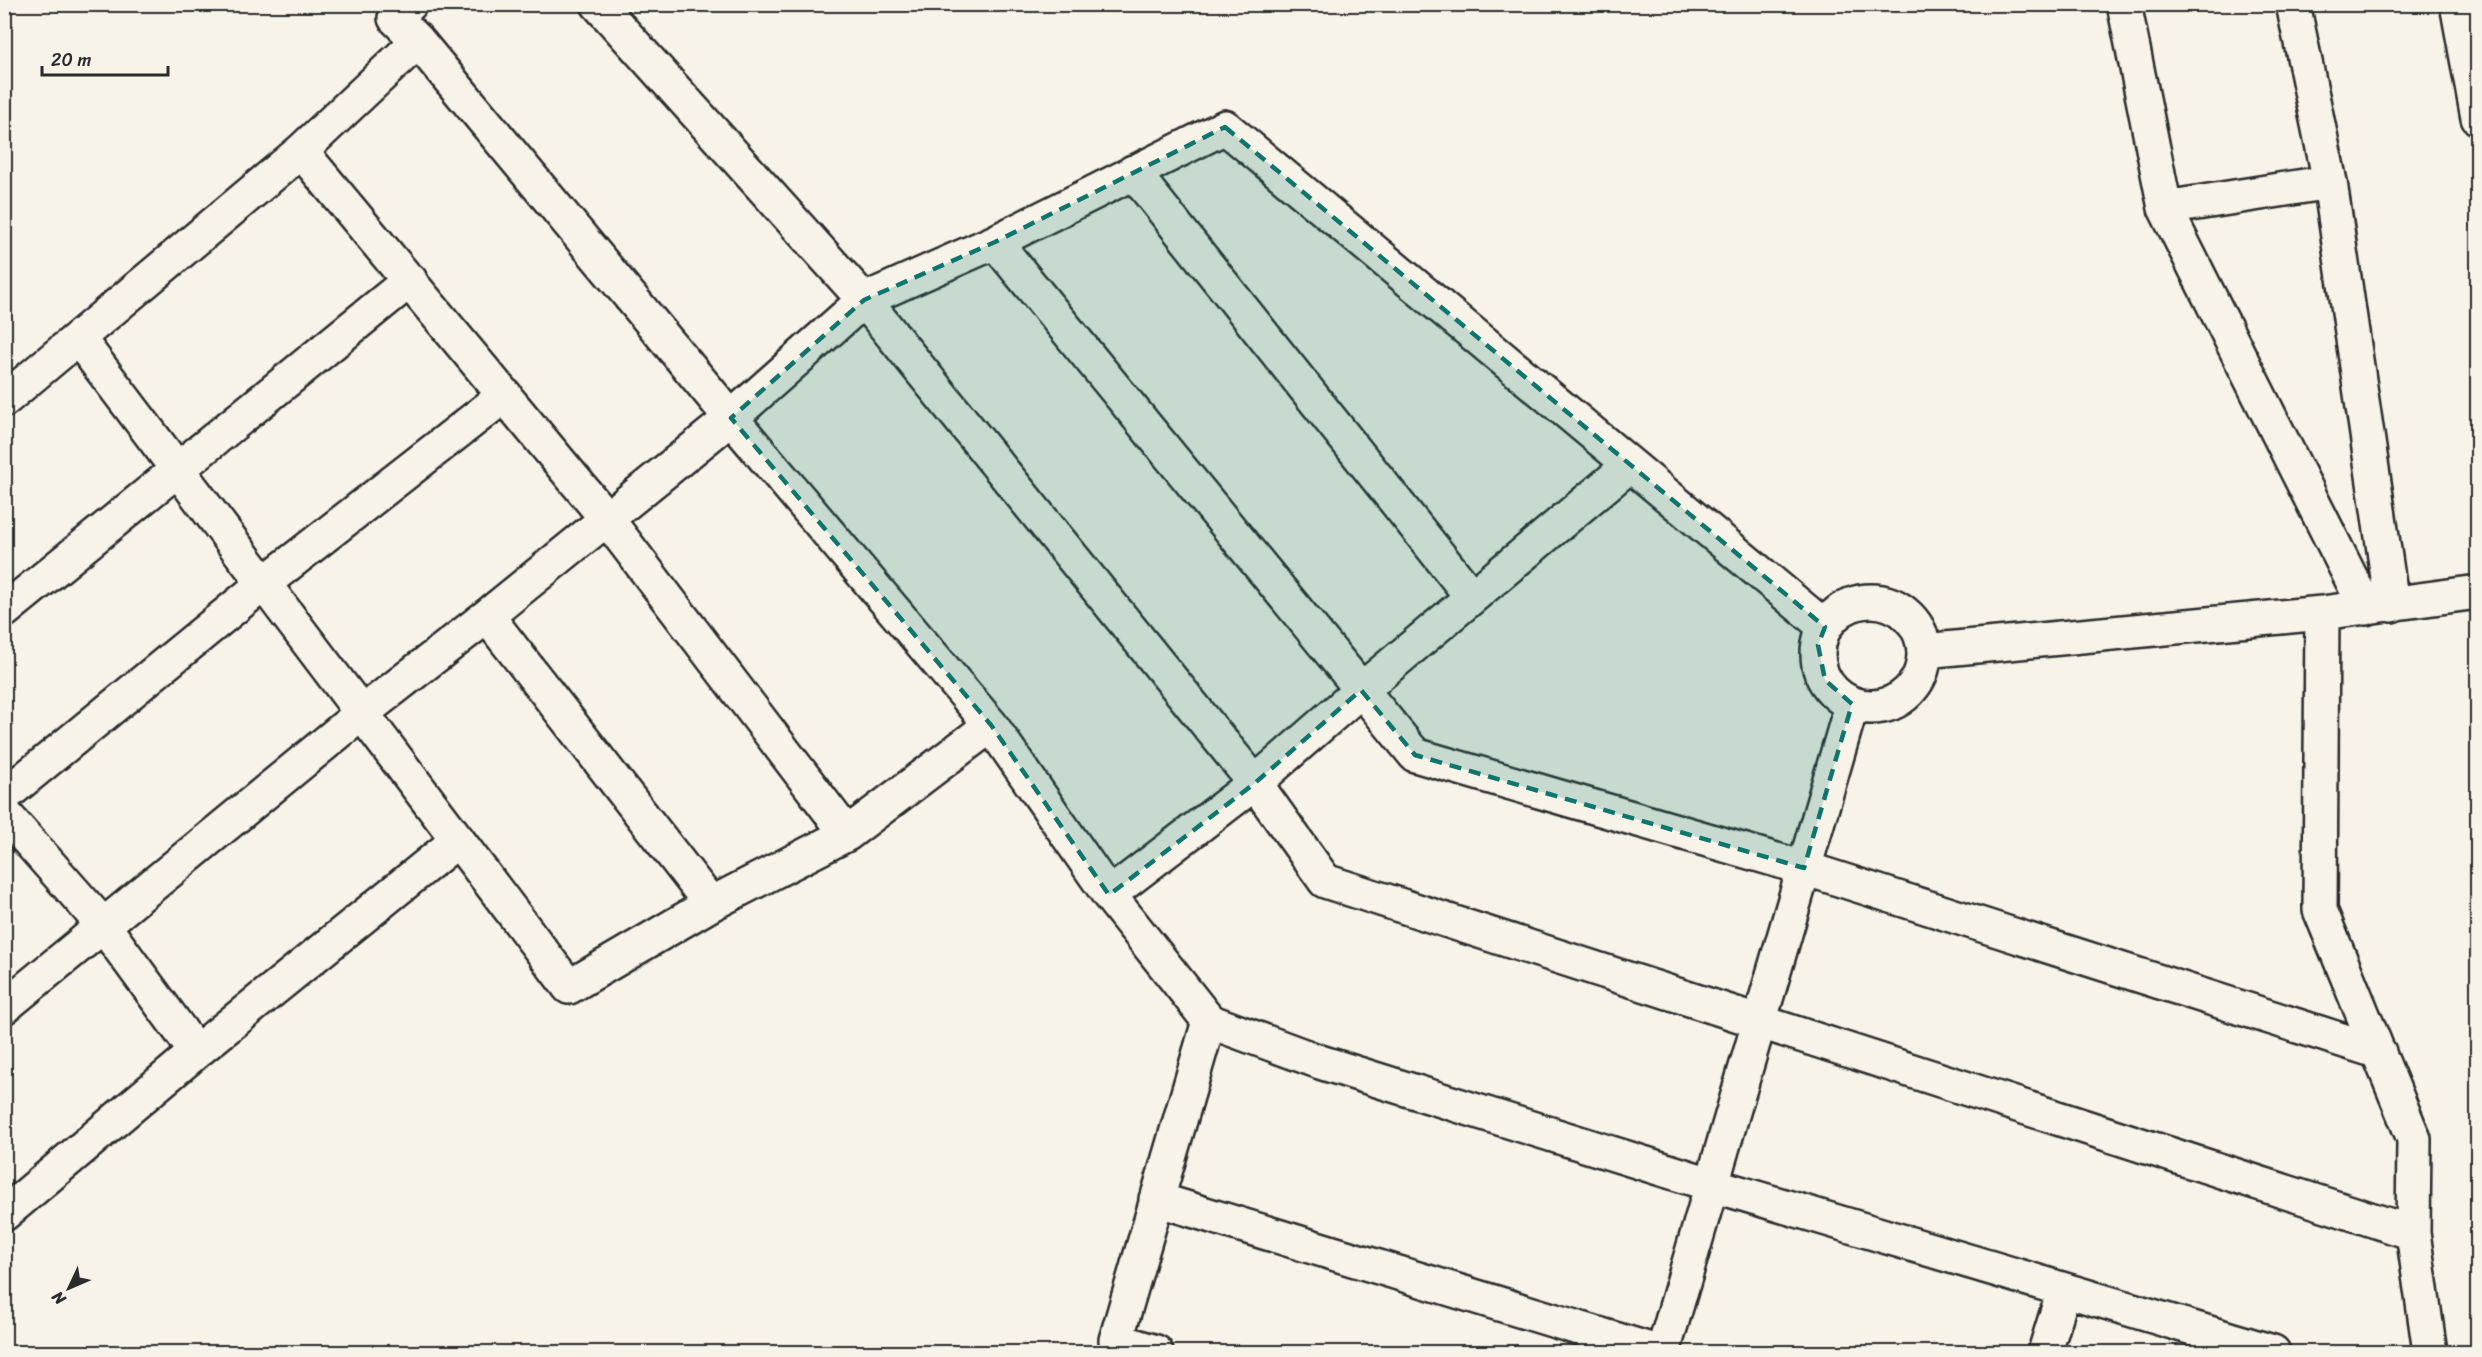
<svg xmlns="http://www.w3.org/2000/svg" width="2482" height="1357" viewBox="0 0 2482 1357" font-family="Sriracha,sans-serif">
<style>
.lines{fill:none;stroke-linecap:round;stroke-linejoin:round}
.minor-casing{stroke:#2b2b2b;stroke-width:38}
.minor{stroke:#f7f3e8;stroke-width:33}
.marked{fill:#0f766e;fill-opacity:0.2;stroke:#0f766e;stroke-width:4.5;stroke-dasharray:12 8;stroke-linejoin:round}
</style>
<rect width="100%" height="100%" fill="#f7f3e8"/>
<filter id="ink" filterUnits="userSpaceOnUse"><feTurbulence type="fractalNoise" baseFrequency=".0167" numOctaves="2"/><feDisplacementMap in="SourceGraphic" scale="12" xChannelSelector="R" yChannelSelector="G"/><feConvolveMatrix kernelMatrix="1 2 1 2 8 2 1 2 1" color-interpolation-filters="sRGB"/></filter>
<g filter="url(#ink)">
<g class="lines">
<defs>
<path id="minor" d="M410,4L395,18L418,41L731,418L991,725L1109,895L1209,1021L1320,1062L1713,1185L2273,1352
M598,4L864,300L1255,783L1325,881L2413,1233
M2124,4L2165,208L2366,608
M2293,4L2330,182L2392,605
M2457,4L2478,118
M301,151L607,519L847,834
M1133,172L1472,597
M2165,208L2330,182
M995,242L1415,755L1804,868L2379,1052
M78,338L569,987L711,904L847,834L991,725
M4,400L301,151L418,41
M1818 654a53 53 0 1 1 106 0a53 53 0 1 1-106 0Z
M4,611L410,280
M2322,613L2320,910L2414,1139L2413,1233L2430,1352
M487,616L711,904
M1924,651L2322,613L2478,592
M4,796L263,584L505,395
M4,813L103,925L196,1052
M1109,895L1255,783L1361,690L1630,465
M4,1007L362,713L487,616L731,418L864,300L995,242L1225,127L1825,627
M1156,1199L1657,1352
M4,1214L196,1052L458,840
M1156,1352L1116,1340L1209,1021
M1663,1352L1852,704
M2045,1352L2064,1290"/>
</defs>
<use href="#minor" class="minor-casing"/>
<use href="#minor" class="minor"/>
</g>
</g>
<path class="marked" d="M1225,127L1825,627L1818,645L1825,680L1852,704L1804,868L1415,755L1361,690L1255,783L1109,895L991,725L731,418L864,300L995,242Z"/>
<rect width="2482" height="1357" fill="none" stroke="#f7f3e8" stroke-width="24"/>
<rect x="12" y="12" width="2458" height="1333" fill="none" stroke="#2b2b2b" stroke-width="2" filter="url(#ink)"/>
<g transform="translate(69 1288) rotate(226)" stroke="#f7f3e8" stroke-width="4.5" paint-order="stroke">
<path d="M0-4.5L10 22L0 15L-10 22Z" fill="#2b2b2b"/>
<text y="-9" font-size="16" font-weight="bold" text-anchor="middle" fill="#2b2b2b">N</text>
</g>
<path d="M42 66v9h126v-9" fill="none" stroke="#2b2b2b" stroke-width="3"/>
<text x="51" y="66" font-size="18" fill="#2b2b2b" stroke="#f7f3e8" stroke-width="4.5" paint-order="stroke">20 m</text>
</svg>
